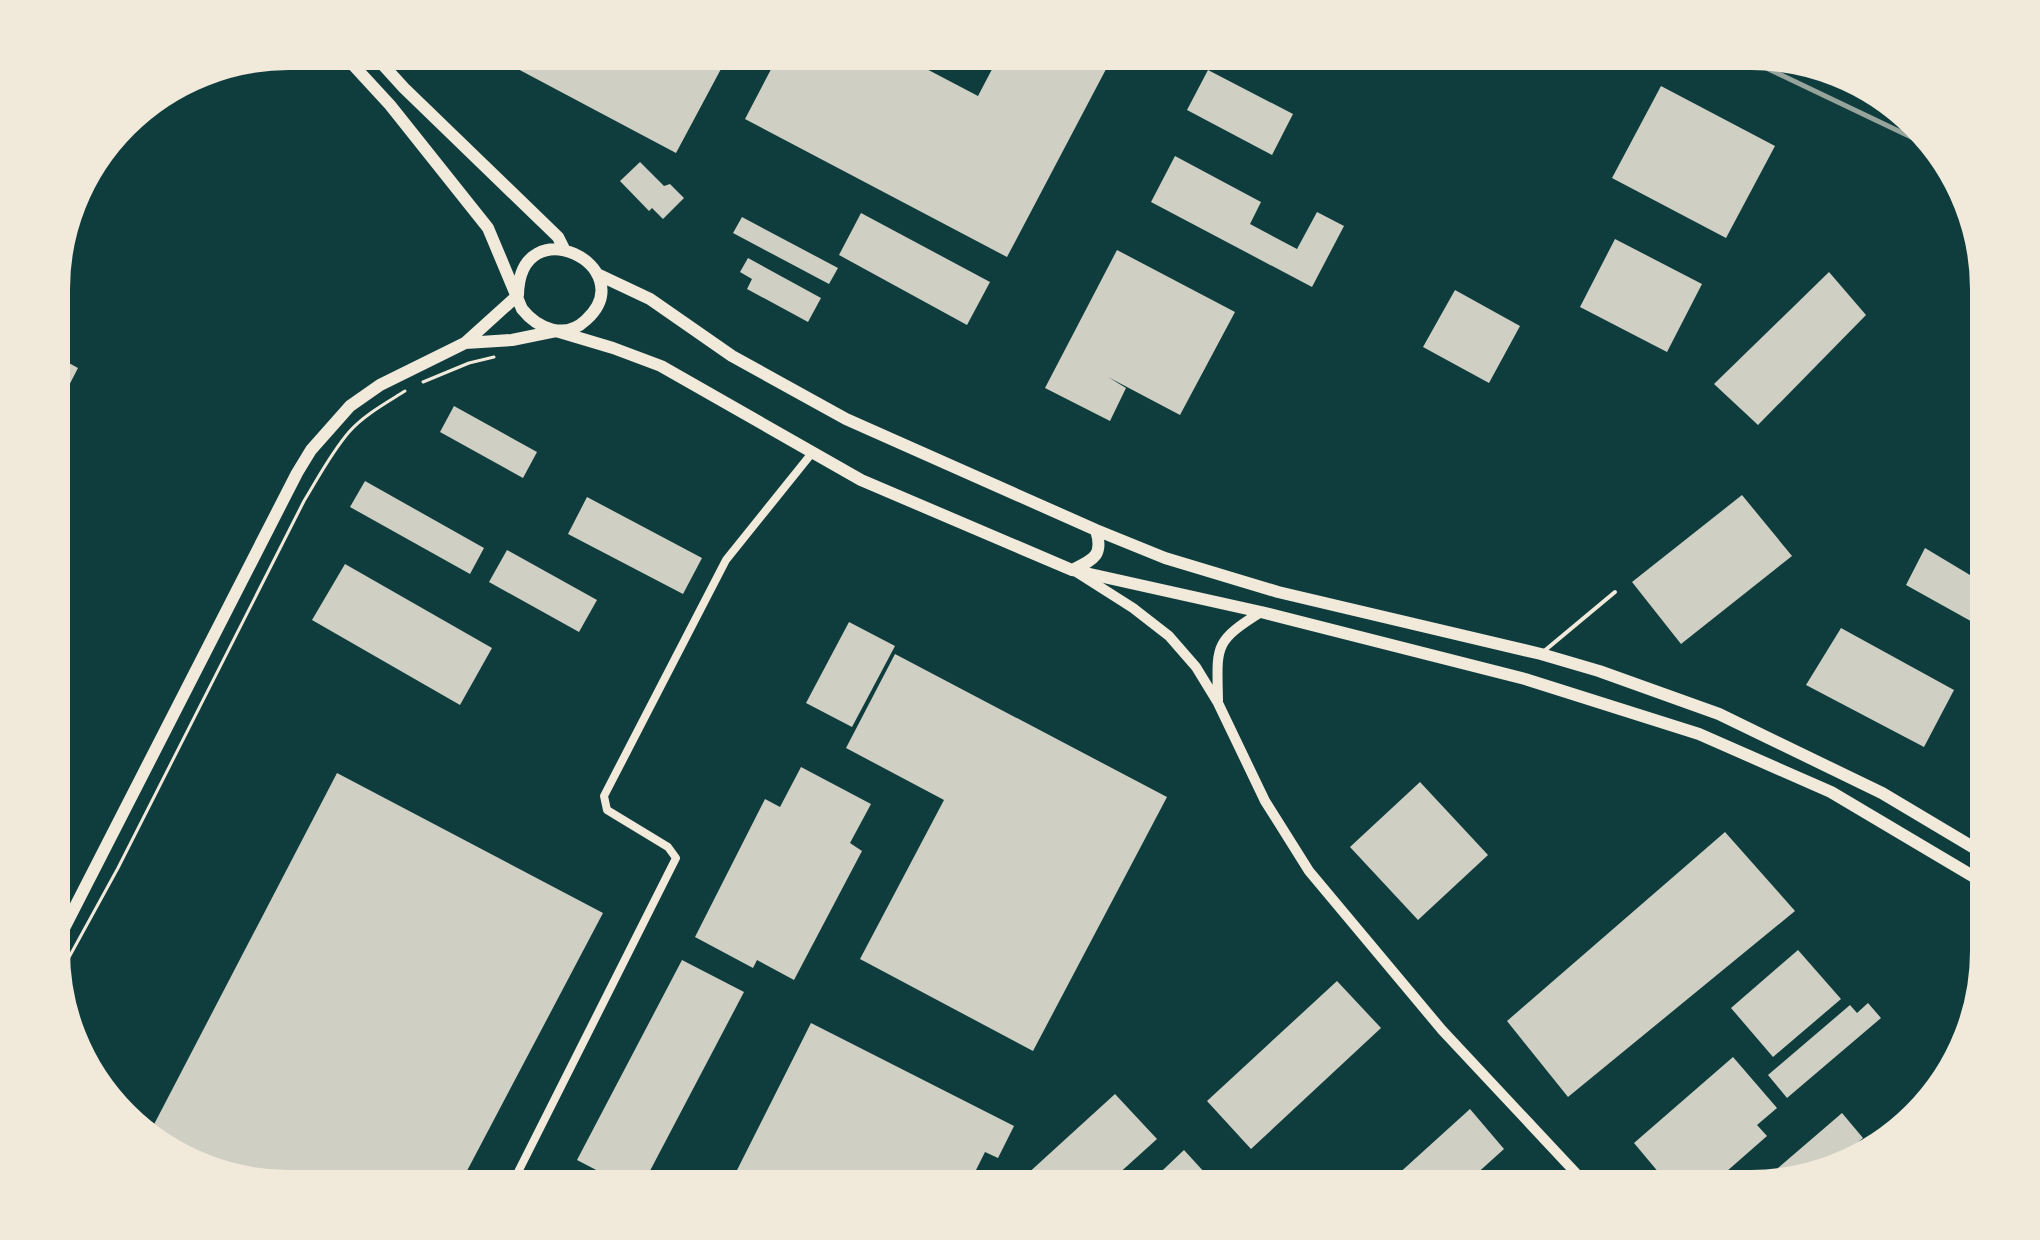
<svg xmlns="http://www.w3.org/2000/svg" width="2040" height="1240" viewBox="0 0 2040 1240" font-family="'Nunito Sans',sans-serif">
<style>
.building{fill:#cfcfc3}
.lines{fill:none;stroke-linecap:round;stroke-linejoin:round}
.path{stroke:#f1e9da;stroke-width:3}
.service{stroke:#f1e9da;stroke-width:4}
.minor{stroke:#f1e9da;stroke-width:8}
.tertiary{stroke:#f1e9da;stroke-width:10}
.secondary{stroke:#f1e9da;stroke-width:12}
.rail{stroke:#97a49c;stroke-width:5}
.rim{fill:none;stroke:#f1e9da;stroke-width:4}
</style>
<rect width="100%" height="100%" fill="#0f3d3e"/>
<path class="building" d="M520,54H729L676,153L514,67Z
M779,54H898L978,96L1000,54H1114L1007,257L745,119Z
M1208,70L1293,114L1272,155L1187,110Z
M177,86L102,156L101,155L134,113Z
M1661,86L1775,146L1726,238L1612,178Z
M1175,156L1261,202L1250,224L1297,249L1317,212L1344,226L1312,287L1151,202Z
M640,162L664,186L670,184L684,198L663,219L652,208L649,211L620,181Z
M861,213L990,282L967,325L839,255Z
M742,217L838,268L829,284L733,233Z
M1615,239L1702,284L1667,352L1580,307Z
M1117,250L1235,312L1180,415L1108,377L1126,388L1110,421L1045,388Z
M748,258L821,298L808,322L747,289L752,279L740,272Z
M1829,272L1866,315L1758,425L1714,384Z
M1455,290L1520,326L1489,383L1423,347Z
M56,356L78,368L63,397L56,393Z
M454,406L537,452L523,478L440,432Z
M365,481L484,548L470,574L350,507Z
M1742,495L1792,556L1681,644L1632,582Z
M587,497L702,558L683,594L568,534Z
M1925,548L1985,584V629L1906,585Z
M507,550L597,600L579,632L489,582Z
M345,564L492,648L460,705L312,620Z
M849,622L895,646L852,727L806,703Z
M1841,628L1954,690L1924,747L1806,685Z
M895,654L1167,797L1033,1051L860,959L944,800L846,748Z
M801,767L871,804L850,843L862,851L794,980L757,960L753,968L695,937L765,799L780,807Z
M337,773L603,913L459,1186H288L171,1154L149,1134Z
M1420,782L1488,855L1418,920L1350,847Z
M1725,832L1795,911L1568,1097L1507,1021Z
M1798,950L1841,999L1773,1057L1731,1008Z
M682,960L744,992L642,1186H627L577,1160Z
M1337,981L1381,1028L1251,1149L1207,1101Z
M1868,1003L1881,1018L1787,1098L1768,1075L1850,1005L1857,1013Z
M811,1023L1014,1126L998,1158L985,1152L968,1186H729Z
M1733,1057L1777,1108L1757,1125L1767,1136L1710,1186H1670L1634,1143Z
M1115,1094L1157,1139L1105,1186H1014Z
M1470,1109L1504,1149L1463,1186H1385Z
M1842,1113L1863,1138L1831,1166L1766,1186H1757Z
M1184,1150L1205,1173L1191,1186H1146Z"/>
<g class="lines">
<path class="path" d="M423,382L469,363L494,357
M56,981L118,868L304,501C318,478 331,453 349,432C364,415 386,403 405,391"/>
<path class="service" d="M1543,652L1615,592"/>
<path class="minor" d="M511,1186L676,858L668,847L607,810L604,796L726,560L812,453"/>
<path class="tertiary" d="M1078,573L1133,608L1169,636L1196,667L1218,703L1265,801L1309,871L1442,1030L1588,1186
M1218,701C1217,646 1213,642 1261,612"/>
<path class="secondary" d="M343,54L390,105L488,228L522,309C538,329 565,340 586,320C644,267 520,205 518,295
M373,54L404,88L558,237L564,249
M597,274L650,299L732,356L846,419L1096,530L1165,558L1278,592L1541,654L1599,671L1719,714L1882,793L1986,855
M465,343L512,340L556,331L613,348L661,366L861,480L1072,570L1261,612L1525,679L1699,734L1831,792L1986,884
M1072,570C1093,560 1104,556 1096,530
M56,944L297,473L311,450L350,406L380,385L465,343L518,295"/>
<path class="rail" d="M1737,54L1930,146"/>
</g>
<path d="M0 0H2040V1240H0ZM289 68H1751A221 221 0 0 1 1972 289V951A221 221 0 0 1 1751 1172H289A221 221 0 0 1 68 951V289A221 221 0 0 1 289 68Z" fill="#f1e9da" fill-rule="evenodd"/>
<path class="rim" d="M289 68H1751A221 221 0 0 1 1972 289V951A221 221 0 0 1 1751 1172H289A221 221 0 0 1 68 951V289A221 221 0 0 1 289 68Z"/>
</svg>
